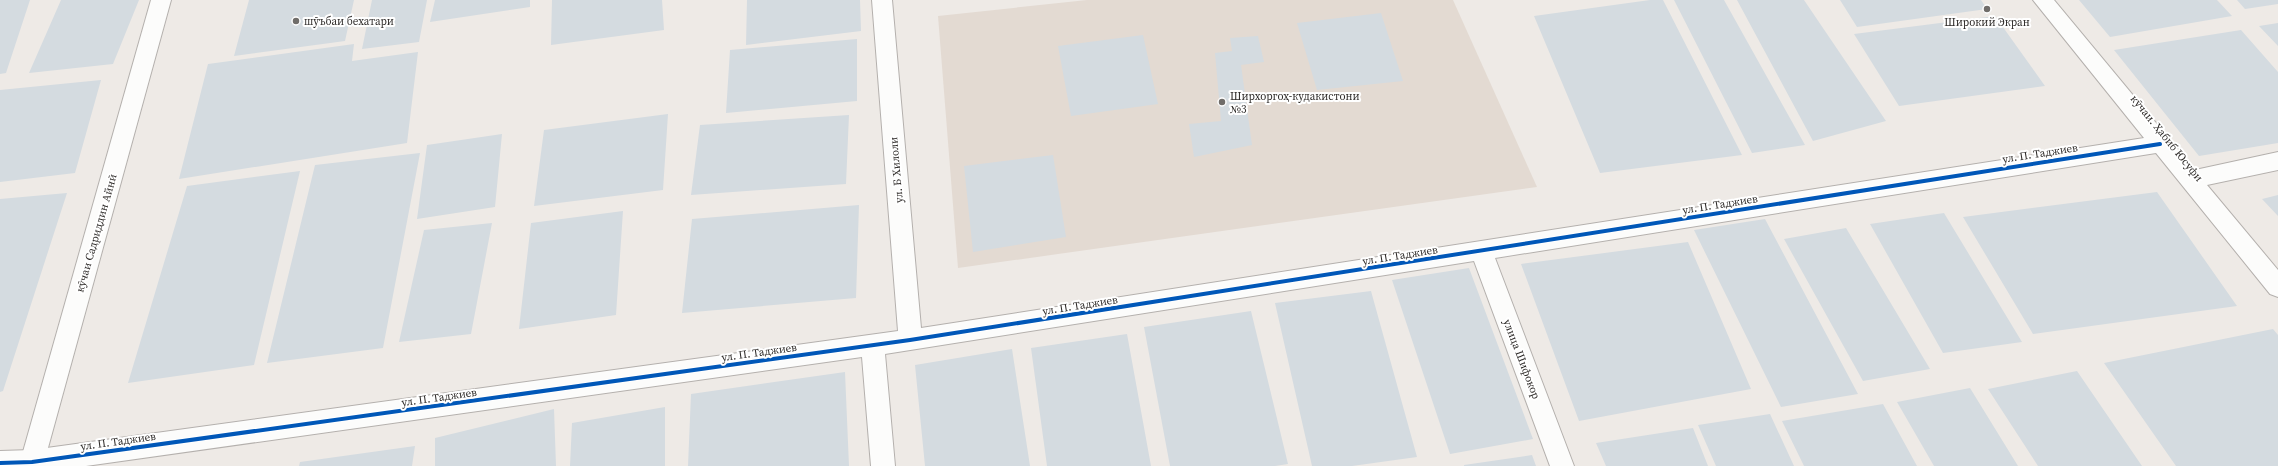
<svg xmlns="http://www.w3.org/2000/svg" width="2278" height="466" viewBox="0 0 2278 466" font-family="'Source Serif 4',serif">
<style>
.built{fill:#e3dad2}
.building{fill:#d4dbe0}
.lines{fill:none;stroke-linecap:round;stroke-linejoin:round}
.street-casing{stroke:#b4b0ad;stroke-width:2}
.secondary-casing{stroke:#b4b0ad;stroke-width:2}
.street{fill:#fcfcfb;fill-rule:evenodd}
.secondary{fill:#fcfcfb;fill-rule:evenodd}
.cycleway-casing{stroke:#fff;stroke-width:6}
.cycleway{stroke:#0057b8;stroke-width:4}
.poi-dot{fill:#706d6a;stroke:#fff;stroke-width:1.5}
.labels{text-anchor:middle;stroke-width:4;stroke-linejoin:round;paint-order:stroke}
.poi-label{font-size:11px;fill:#2c2927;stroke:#fff;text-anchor:start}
.street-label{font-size:11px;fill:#2c2927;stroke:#fff}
</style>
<rect width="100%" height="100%" fill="#eeeae6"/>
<path class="built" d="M1087,0H1453L1537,187L958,268L938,16Z"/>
<path class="building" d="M0,0H30L6,73L0,74Z
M61,0H139L113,64L29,73Z
M249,0H354L345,41L234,56Z
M372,0H427L419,42L362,49Z
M435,0H530V7L430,22Z
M552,0H662L664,30L551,45Z
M747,0H860L861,31L746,45Z
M1650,0H1663L1742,155L1600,173L1534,16Z
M1674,0H1724L1805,145L1752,153Z
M1737,0H1804L1886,121L1813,141Z
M1840,0H1981L1987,9L1857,27Z
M2079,0H2217L2232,16L2110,37Z
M2237,0H2278V4L2245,9Z
M1381,13L1403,81L1317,90L1297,23Z
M1995,16L2045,86L1899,106L1854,34Z
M2278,23V46L2259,26Z
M2241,30L2278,72V143L2199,156L2114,50Z
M1143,35L1158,104L1071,116L1058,46Z
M1258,36L1264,62L1241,65L1252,145L1194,157L1189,124L1221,121L1215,53L1232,51L1230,38Z
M857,39V101L726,113L730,50Z
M354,44L352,61L418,52L407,143L179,179L208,64Z
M101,80L75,173L0,182V90Z
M668,114L663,190L534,206L544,130Z
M849,115L846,184L691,195L700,125Z
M502,134L495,207L417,219L427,145Z
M420,153L383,348L267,363L315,165Z
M1053,155L1066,237L973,252L964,166Z
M300,171L254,365L128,383L187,186Z
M2157,192L2237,306L2033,334L1963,217Z
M67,193L3,391L0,392V199Z
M2278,195V216L2262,199Z
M859,205L856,298L682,313L692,219Z
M623,211L616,315L519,329L531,223Z
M1944,213L2022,342L1943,353L1870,224Z
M1765,219L1858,394L1781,407L1694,230Z
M492,223L471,334L399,342L424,230Z
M1846,228L1930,369L1863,381L1784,239Z
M1688,242L1751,389L1579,421L1521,264Z
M1469,268L1533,439L1450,454L1392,280Z
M1371,291L1417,457L1352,466H1312L1275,303Z
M1251,311L1288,464L1275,466H1170L1144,327Z
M2273,329L2278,335V466H2176L2104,363Z
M1127,334L1151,466H1047L1031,348Z
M1012,349L1030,466H925L915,365Z
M2077,371L2142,466H2038L1988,389Z
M845,372L849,466H688L691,394Z
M1970,388L2018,466H1934L1897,402Z
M1883,404L1917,466H1804L1782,421Z
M665,407V466H570L572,423Z
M554,409L556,466H435V438Z
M1770,414L1794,466H1716L1698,425Z
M1693,428L1708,466H1606L1596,443Z
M415,446L412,466H299L300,462Z
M1532,455L1536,466H1464V465Z"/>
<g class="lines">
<defs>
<path id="street" d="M872,0H892L921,328L2144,138L2033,0H2054L2195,170L2278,152V170L2207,185L2278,270V297L2270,294L2156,153L1495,258L1574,466H1550L1474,261L885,354L895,466H871L862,357L86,466H0V451L32,450L898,331Z"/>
<path id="secondary" d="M151,0H171L43,466H19Z"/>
</defs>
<use href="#street" class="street-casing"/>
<use href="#secondary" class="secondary-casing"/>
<use href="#street" class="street"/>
<use href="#secondary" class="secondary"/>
<defs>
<path id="cycleway" d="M0,463L32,462L910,340L2160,144"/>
</defs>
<use href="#cycleway" class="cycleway-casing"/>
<use href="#cycleway" class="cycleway"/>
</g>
<g class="poi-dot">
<circle cx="1987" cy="9" r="4"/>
<circle cx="296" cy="21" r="4"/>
<circle cx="1222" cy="102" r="4"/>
</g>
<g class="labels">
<g class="poi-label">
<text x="304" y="25">шӯъбаи бехатари</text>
<text x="1987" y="26" text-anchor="middle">Широкий Экран</text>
<text x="1230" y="100">Ширхоргоҳ-кудакистони<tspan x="1230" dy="13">№3</tspan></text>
</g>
<g class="street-label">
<text transform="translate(2167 138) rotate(51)" y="4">кӯчаи. Ҳабиб Юсуфи</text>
<text transform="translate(2040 153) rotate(-9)" y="4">ул. П. Таджиев</text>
<text transform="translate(896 170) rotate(-95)" y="4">ул. Б Хилоли</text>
<text transform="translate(1720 204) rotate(-9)" y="4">ул. П. Таджиев</text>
<text transform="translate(96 233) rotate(-74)" y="4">кӯчаи Садриддин Айнӣ</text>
<text transform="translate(1400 255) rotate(-9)" y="4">ул. П. Таджиев</text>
<text transform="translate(1080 305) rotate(-9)" y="4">ул. П. Таджиев</text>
<text transform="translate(759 352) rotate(-8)" y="4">ул. П. Таджиев</text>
<text transform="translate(1522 359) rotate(69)" y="4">улица Шифокор</text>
<text transform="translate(439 397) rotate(-8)" y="4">ул. П. Таджиев</text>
<text transform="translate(118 441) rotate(-8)" y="4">ул. П. Таджиев</text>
</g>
</g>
</svg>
